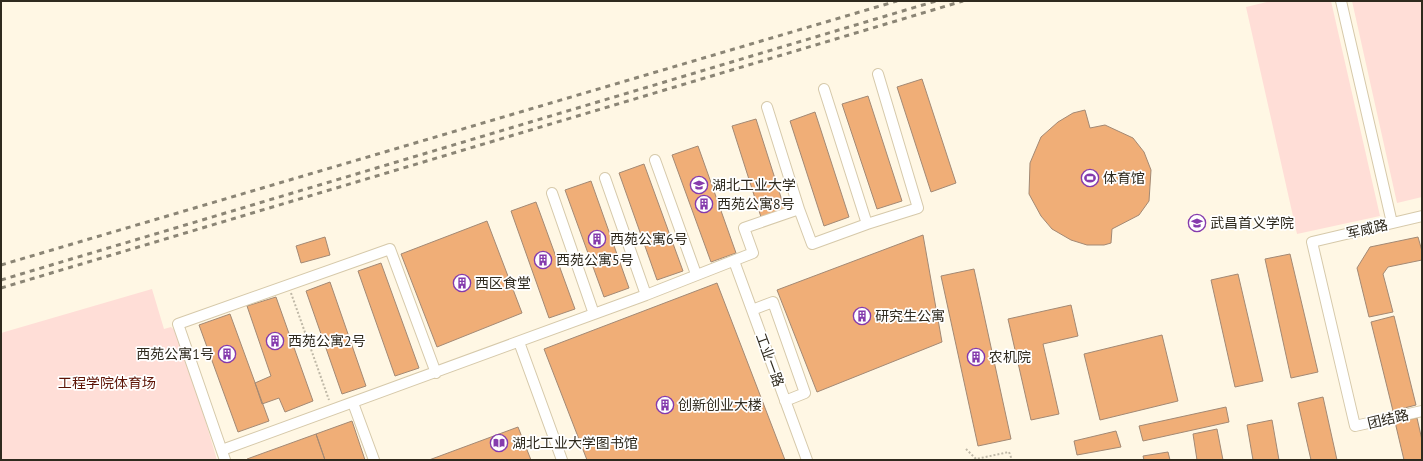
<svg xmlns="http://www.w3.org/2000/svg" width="1423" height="461" viewBox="0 0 1423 461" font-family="'PT Sans','Noto Sans SC',sans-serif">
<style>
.green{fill:#ffded7}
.building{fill:#f0ae77;stroke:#a38974}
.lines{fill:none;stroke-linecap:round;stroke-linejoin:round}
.minor-casing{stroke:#d6c9aa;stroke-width:12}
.path{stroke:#bfb8a7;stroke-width:2;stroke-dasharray:2 2;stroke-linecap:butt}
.minor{stroke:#fff;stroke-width:10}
.rail{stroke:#8b8575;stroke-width:3;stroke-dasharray:5 5;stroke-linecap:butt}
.labels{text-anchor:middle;stroke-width:3.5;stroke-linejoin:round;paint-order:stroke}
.poi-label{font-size:14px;fill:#2f2a1e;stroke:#fff;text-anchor:start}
.street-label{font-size:14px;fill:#2f2a1e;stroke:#fff}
.park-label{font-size:14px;fill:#5d1305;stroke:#fff}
</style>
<rect width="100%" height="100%" fill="#fff7e4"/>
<path class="green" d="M1271,1H1331L1380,216L1297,234L1246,7Z
M1352,1H1422V197L1397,203Z
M152,289L164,329L171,327L180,335L217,460H1V333Z"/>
<path class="building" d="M922,79L956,183L931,192L897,87Z
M868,96L902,201L877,209L842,104Z
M1085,110L1090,128L1105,125L1133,138L1144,152L1151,170L1149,201L1139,215L1112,229L1111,243L1104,245H1087L1071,240L1052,229L1041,216L1029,194L1030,163L1041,137L1058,122L1073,113Z
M815,112L849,217L824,226L790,121Z
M756,119L785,210L761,217L732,126Z
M698,146L736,253L711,262L672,155Z
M644,164L683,271L657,280L619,173Z
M591,181L629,288L604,297L565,190Z
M536,202L575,309L549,318L511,211Z
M487,221L522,313L437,347L401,254Z
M923,235L942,342L817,392L777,290Z
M325,237L330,255L301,263L296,246Z
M1418,237L1422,251V260L1388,267L1383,274L1393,312L1369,317L1357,268L1370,247Z
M1290,254L1318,372L1291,378L1265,259Z
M381,263L419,368L395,376L358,271Z
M974,269L1011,439L978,446L941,276Z
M1238,274L1263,381L1235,387L1211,280Z
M330,282L366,386L342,394L306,291Z
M717,283L785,460H587L544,349Z
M276,297L313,401L285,412L279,398L262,404L255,383L271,376L247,306Z
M1071,305L1078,336L1043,344L1059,414L1031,420L1008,319Z
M230,314L269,421L238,432L199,325Z
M1394,316L1416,405L1393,411L1371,322Z
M1162,335L1178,401L1100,420L1084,354Z
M1323,397L1337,460H1311L1298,403Z
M1226,407L1229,422L1143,441L1139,426Z
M1417,418L1422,440V460H1404L1395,422Z
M1272,420L1279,460H1253L1247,425Z
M352,421L365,460H325L316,434Z
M518,427L531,460H429Z
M1217,429L1223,460H1197L1193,434Z
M1116,431L1121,447L1077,455L1074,441Z
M316,434L325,460H247V459Z
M1168,452L1170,460H1144L1143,456Z"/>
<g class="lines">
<defs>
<path id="minor" d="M1341,1L1392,223
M824,89L867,224
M767,107L799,209
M655,160L696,274
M605,178L646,295
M552,193L594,314
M1422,216L1312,242L1355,426L1422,411
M734,261L807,460
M752,310L773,302L805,393L785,401
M519,342L562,460
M353,403L374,460
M222,450L646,295L753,253L744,228L799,209L812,244L867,224L918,208L878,74
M225,460L178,324L390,249L436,373"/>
</defs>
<use href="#minor" class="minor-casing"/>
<path class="path" d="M291,293L329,400
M966,449L976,459L1009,452L1012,460"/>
<use href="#minor" class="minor"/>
<path class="rail" d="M1,265L897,1
M1,280L936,1
M1,288L963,1"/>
</g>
<defs>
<symbol id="stadium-ring" viewBox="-11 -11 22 22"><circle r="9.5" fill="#fff" stroke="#853bad" stroke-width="1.5"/><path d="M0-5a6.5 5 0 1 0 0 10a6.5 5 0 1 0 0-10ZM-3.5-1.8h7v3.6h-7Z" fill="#853bad"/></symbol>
<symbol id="university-ring" viewBox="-11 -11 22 22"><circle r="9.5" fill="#fff" stroke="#853bad" stroke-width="1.5"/><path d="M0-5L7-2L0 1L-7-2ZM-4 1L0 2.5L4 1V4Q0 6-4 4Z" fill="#853bad"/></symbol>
<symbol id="building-ring" viewBox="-11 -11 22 22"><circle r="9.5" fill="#fff" stroke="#853bad" stroke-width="1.5"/><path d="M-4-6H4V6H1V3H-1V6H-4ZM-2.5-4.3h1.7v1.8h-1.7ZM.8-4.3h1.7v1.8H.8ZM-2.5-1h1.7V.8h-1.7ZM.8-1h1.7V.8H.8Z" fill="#853bad"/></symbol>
<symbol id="library-ring" viewBox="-11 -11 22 22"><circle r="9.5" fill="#fff" stroke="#853bad" stroke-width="1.5"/><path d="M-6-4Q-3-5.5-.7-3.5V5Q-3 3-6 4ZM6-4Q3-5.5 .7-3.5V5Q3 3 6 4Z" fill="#853bad"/></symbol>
</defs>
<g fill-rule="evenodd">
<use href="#stadium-ring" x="1080" y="168" width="20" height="20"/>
<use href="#university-ring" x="689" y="175" width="20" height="20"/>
<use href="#building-ring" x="694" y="194" width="20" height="20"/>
<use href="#university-ring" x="1187" y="213" width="20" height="20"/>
<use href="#building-ring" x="587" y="229" width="20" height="20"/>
<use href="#building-ring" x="533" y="250" width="20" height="20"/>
<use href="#building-ring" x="452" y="273" width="20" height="20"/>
<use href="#building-ring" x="852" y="306" width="20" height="20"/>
<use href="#building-ring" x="265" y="331" width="20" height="20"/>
<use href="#building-ring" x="217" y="344" width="20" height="20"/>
<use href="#building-ring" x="966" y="347" width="20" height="20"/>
<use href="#building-ring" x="655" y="395" width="20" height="20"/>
<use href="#library-ring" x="489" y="433" width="20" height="20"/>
</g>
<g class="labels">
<g class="poi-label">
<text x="1103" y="183">体育馆</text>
<text x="712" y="190">湖北工业大学</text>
<text x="717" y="209">西苑公寓8号</text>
<text x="1210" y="228">武昌首义学院</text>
<text x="610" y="244">西苑公寓6号</text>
<text x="556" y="265">西苑公寓5号</text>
<text x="475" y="288">西区食堂</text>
<text x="875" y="321">研究生公寓</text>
<text x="288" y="346">西苑公寓2号</text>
<text x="214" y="359" text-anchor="end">西苑公寓1号</text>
<text x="989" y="362">农机院</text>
<text x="678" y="410">创新创业大楼</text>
<text x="512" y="448">湖北工业大学图书馆</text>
</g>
<g class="street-label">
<text transform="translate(1367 229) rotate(-13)" y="5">军威路</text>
<text transform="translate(770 360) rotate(70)" y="5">工业一路</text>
<text transform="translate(1388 419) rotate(-13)" y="5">团结路</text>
</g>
<g class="park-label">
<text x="107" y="388">工程学院体育场</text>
</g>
</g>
<rect width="1423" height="461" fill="none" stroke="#2f2a1e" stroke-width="4"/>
</svg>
